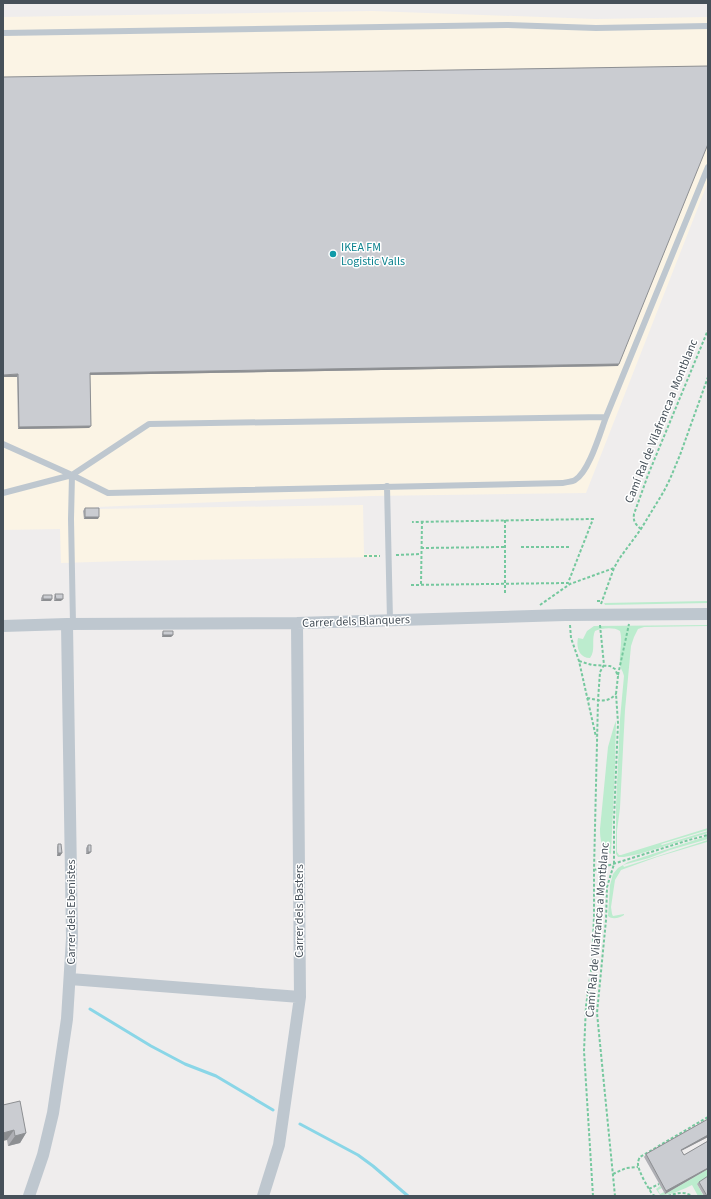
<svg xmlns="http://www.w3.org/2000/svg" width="711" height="1199" viewBox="0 0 711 1199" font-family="'Source Sans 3',sans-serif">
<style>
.commercial{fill:#fbf4e5}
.green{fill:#bcecce}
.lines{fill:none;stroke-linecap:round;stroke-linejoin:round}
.stream{stroke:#8ad6e7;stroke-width:3}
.path{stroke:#75c89e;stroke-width:2;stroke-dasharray:3 2;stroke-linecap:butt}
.service{stroke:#bec7cf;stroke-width:6}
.minor{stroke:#bec7cf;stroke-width:12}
.wall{fill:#aeafb4}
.shaded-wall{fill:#8d8f92}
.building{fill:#caccd1;stroke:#8d8f92}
.culture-dot{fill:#0f9aa8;stroke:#fff;stroke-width:1.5}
.labels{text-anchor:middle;stroke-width:3;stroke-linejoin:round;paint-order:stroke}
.culture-label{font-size:12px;fill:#0d838f;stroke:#fff;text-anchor:start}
.street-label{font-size:12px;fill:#465059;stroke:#fff}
</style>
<rect width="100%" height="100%" fill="#efeded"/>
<path class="commercial" d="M372,11L596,19L708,17V182L586,493L371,496L96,507L95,509L363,505L364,554L380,555V557L124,561L61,563L60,529L3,530V17Z"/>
<path class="green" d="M708,601V603L605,605L604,603Z
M708,625V626L644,627L638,629L634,637L631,646L625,710L620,808L617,831V852L619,855H621L708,828V830L661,844L662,845L708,831V833L639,854L624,857H618L616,854V805L620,719L624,676C623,671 620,668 620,664C619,652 623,642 620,631C614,627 602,628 595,631C591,640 596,650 590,658C579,658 576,647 578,638L583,639L587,631L594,626Z
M616,721L615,766L611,854C601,849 600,839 600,829L608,747L614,726Z
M708,836V839L670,850L649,858L623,865L624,867L627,866L708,840L707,842L657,857L621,870L615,880L611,907L612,914L613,916L624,914V915C620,918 612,920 608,916L610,885L613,874L618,868L628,862L692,841Z
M708,1169V1178L697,1184L703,1195L698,1196L692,1185C684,1189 669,1196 660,1195L656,1189L660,1186L662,1188L658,1190L660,1194L664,1192L665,1194Z"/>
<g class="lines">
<path class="stream" d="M90,1009L151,1046L185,1064L216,1076L273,1110
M300,1124L358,1155L373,1166L408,1196"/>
<path class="path" d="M505,520V595
M641,529C635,524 633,521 634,514L648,475L708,330
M521,547H571
M421,548L504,547
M396,555L421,554
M364,556H380
M421,584L422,521
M411,585L568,583L593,519L412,522
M597,601H601
M601,604L614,568L619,559L641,529L664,491L670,479L680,455L708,377
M540,605L570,584L614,568
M570,625L571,638L579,661L596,737
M600,625L604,665
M579,661L592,665L610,666L615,669L618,676L616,694L618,723L614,819V864L607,887L606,920L597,1013L615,1196
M618,675L629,624
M587,698C599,700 606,704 616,694
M594,870L689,840L708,835
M613,1174L626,1168L638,1167
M649,1189L659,1184
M593,1196L584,1051L586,1006L592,964L594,916V870L598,700L600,672L604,665
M655,1196L653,1195C649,1190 637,1169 638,1163C638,1162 639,1158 640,1157L708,1117
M668,1196C677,1193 684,1191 692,1196"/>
<path class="service" d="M3,33L507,25L596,28L708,26
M3,444L72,475L108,493L563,483C566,482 572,482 575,480C589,472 600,433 606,417L708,167
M72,475L71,519L73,624
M387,486L390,620
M3,493L72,475L149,424L606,417"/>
<path class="minor" d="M3,626L67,624L297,623L565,615L708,614
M70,979L300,997
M29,1196L43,1155L53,1113L67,1019L72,938L67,624
M263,1196L279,1145L300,997L297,623"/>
</g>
<path class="wall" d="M3,77L618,366L90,375L91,426L89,428L18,429L17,377Z
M85,508L98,519H84L83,511Z
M55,594L61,601H54V597Z
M43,595L51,601H41V598Z
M163,631L173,635L171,637H162V634Z
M58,844L62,853L60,856H57V847Z
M88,845L89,854H86V848Z
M3,1105L26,1133L20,1143L8,1146L7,1140Z
M708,1119V1137L681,1151L684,1155L708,1141V1169L665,1194L644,1157L646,1154Z
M699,1182L708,1196H704L697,1184Z"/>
<path class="shaded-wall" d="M619,364L618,366L88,375L90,373Z
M18,374L17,377H3V375Z
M91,426L89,428L18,429L19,427Z
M85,517H99L98,519H84Z
M43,599H52L51,601H41Z
M56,599H63L61,601H54Z
M163,635H173L171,637H162Z
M88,852H91L89,854H86Z
M58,853H62L60,856H57Z
M14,1130L7,1140L3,1141V1133Z
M26,1133L20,1143L8,1146L15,1136Z
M708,1135V1137L679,1152L681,1150Z
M708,1168V1169L665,1194L666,1191Z"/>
<path class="building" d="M708,66V144L619,364L90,373L91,426L19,427L18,374L3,375V77Z
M85,508H99V517H85Z
M55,594H63V599H56Z
M43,595H52V599H43Z
M163,631H173V635H163Z
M58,844H61L62,853H58Z
M88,845H91V852H88Z
M20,1101L26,1133L15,1136L14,1130L3,1133V1105Z
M708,1119V1135L681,1150L684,1155L708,1141V1168L666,1191L646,1154Z
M708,1176V1196H707L699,1182Z"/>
<circle class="culture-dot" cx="333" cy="254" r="4"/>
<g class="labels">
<g class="culture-label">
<text x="341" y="251">IKEA FM<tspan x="341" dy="14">Logistic Valls</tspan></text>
</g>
<g class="street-label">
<text transform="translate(661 421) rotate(-68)" y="4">Camí Ral de Vilafranca a Montblanc</text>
<text transform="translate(356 621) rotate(-2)" y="4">Carrer dels Blanquers</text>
<text transform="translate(299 911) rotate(-90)" y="4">Carrer dels Basters</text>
<text transform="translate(71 912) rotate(-90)" y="4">Carrer dels Ebenistes</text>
<text transform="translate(597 930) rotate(-85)" y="4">Camí Ral de Vilafranca a Montblanc</text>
</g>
</g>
<rect width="711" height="1199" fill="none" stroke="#465059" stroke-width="8"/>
</svg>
